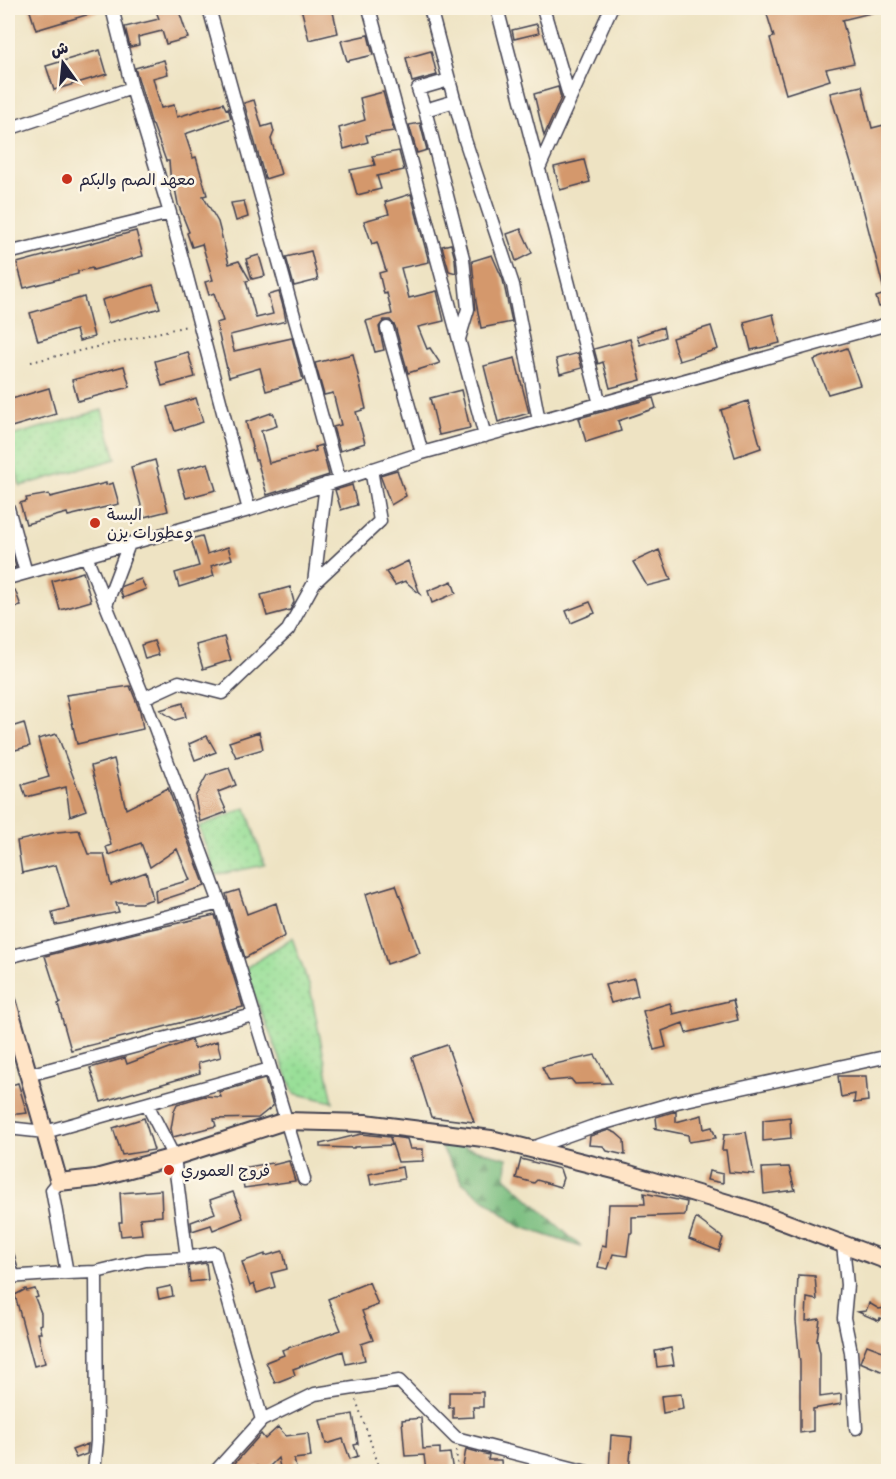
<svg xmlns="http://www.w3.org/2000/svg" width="896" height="1479" viewBox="0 0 896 1479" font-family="'Balsamiq Sans','Playpen Sans Arabic',sans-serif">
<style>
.grass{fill:url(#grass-dots);stroke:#5e806a;stroke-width:1.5}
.forest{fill:url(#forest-firs);stroke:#4e705e;stroke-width:1.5}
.building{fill:#d4986c}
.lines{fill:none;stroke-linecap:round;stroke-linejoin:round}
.street-casing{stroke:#413f4f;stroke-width:15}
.secondary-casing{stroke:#413f4f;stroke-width:20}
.path{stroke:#413f4f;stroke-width:2;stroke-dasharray:1.5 4.5;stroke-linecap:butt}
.street{stroke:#fff;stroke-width:12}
.secondary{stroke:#ffe4c6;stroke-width:16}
.poi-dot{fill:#c8321e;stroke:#fcf5e5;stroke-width:2}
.labels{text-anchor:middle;stroke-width:5;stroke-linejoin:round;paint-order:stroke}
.poi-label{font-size:16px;fill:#22223b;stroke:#fcf5e5;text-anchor:start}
</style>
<defs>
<pattern id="grass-dots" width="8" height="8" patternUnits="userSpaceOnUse" patternTransform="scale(1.5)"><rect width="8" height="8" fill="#99df98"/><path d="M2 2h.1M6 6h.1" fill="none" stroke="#84bf84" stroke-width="1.8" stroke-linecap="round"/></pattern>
<pattern id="forest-firs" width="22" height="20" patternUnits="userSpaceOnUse" patternTransform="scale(1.5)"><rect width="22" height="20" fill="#7abe80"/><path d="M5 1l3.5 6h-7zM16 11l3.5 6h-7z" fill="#649a6a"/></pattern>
</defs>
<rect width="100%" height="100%" fill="#fcf5e5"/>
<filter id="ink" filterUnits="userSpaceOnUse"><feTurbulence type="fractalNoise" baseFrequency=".0167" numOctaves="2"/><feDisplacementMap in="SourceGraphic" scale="12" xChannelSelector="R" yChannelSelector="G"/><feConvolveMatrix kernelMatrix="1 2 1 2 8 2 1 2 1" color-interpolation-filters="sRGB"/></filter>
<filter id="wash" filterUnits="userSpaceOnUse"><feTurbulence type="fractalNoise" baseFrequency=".008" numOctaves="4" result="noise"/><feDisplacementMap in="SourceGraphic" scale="24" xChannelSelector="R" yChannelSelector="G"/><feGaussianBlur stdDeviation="1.35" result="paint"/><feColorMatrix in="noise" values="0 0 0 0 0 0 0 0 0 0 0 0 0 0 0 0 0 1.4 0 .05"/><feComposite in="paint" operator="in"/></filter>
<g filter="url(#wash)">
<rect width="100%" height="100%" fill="#eee3c3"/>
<path class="grass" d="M102,410L116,459L20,486L8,437Z
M246,808L265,865L216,875L199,827Z
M292,938L310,988L333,1102L294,1093L244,969Z"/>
<path class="forest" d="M436,1139L507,1158L506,1178L581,1247L519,1226L463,1183Z"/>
<g id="blocks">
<path class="building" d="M29,8H103V10L36,30Z
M155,8H178L188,38L166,44L162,31L138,37L139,45L130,47L125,27L159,19Z
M301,8H332L338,33L309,40Z
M765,8H879V11L842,20L854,63L826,69L830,80L786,94L770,38L774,37Z
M537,24L539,33L514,39L512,30Z
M368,35L373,55L347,61L341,41Z
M100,50L107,74L54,90L46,66Z
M431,51L437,75L412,82L406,58Z
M164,60L168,74L153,78L161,108L174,105L177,117L223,103L226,109L228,108L231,118L185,134L193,158L196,157L207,195L203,196L218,222L229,264L239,261L250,280L246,281L256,318L273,314L268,295L279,292L284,310L286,321L230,335L234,351L292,338L303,380L298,382L266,391L260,368L229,377L216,323L223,321L214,293L209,295L205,282L213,280L202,244L192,247L187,233L189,232L178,204L174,183L171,184L169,161H166L153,125H152L135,68Z
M862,86L872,128L888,124V176L884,177L888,194V306L879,307L876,297L885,294L855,177L830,93Z
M558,87L561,98L544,136L534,94Z
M383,92L394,131L366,135L368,142L344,149L339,128L365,120L360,98Z
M254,100L262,127L272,124L274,132L271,139L281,174L265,179L244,103Z
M420,123L427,150L417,153L409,125Z
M399,151L404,170L377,176L381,189L357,195L350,170L375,165L372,156Z
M584,160L590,182L560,190L554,167Z
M411,194L429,262L401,268L409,298L437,291L444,321L418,327L427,349L430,348L440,363L408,373L395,326L390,320H384L379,327L384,350L375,352L366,321L392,314L387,293L384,294L379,273L386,271L377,242L372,244L364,221L389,214L385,202Z
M244,201L248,217L236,221L231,203Z
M521,229L532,253L516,261L507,234Z
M136,231L143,256L93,270L92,268L78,271V274L24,288L17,263Z
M451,244L455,259L456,273L449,271L442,246Z
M311,251L318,280L294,286L286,257Z
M259,255L265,276L252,279L246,259Z
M492,255L503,280L512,322L481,328L476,302L472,261Z
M153,285L160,308L108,323L102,300Z
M84,297L94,337L79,341L76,330L38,341L30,313Z
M773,314L780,343L751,350L744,322Z
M711,326L718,349L679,361L672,338Z
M663,327L665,337L640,345L637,336Z
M630,339L641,380L610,388L603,362L598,364L594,349Z
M847,348L860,385L828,394L814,360Z
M188,352L195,377L162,386L155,361Z
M578,353L582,368L560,374L556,359Z
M353,354L366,409L356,412L365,443L340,451L333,427L341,425L333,393L324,395L315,363Z
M515,358L529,413L498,422L484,366Z
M124,366L130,387L78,401L72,380Z
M49,388L56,414L8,428V400Z
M461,390L470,428L439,435L430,398Z
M196,398L203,422L175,431L167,407Z
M653,398L656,408L618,421L621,431L586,442L579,418Z
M748,401L761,448L735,457L721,410Z
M271,413L274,414L277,426L261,431L269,463L316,451L315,447L321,445L329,475L267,495L257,460H255L246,422Z
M155,460L168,511L144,517L131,467Z
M208,463L216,490L186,498L178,471Z
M397,470L406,496L391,505L380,475Z
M106,483V485L113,483L119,504L68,516L67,513L26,524L20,503L27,501L26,498L49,494L50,497Z
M352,485L357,505L341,510L335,490Z
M202,536L207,554L228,547L232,559L211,566L214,576L179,587L175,573L199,566L191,539Z
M8,537L16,567L8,570Z
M659,550L671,580L647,586L633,562Z
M408,561L420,594L405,581L395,585L386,572Z
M83,572L91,601L60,610L52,581Z
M141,579L146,589L123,598L120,590L122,586Z
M452,581L456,593L432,603L428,591Z
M290,587L294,602L290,610L267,616L261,595Z
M15,590L21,606L8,609V592Z
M590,602L595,613L571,623L566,611Z
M224,637L231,660L203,669L196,645Z
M154,641L159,655L145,659L141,645Z
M130,686L140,711L143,729L77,744L66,695Z
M183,703L186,717L175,720L160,710Z
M24,723L30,746L8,752V728Z
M259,732L263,749L236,757L229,742Z
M57,734L86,810L70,816L66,787L26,797L22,785L49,777L38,739Z
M207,736L216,752L195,760L189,744Z
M114,759L126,809L168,788L205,886L156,902L155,890L190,880L177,849L150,867L141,843L109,855L106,847L111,845L91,766Z
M229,768L236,785L218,792L227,812L200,822L195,797L207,775Z
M79,830L88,854H104L111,885L146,872L153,899L141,903H116L119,912L55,925L52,912L69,908L56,865L22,873L17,841L57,832Z
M396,885L420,953L387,964L366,894Z
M239,890L247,914L276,903L285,936L245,958L226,894Z
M215,915L243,1007L71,1050L58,1004L60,1003L45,956L147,930Z
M634,978L638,996L611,1003L605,985Z
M733,1000L738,1020L686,1033L683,1023L662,1031L666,1047L654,1050L643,1011L670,1003L673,1014Z
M191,1040L194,1049L217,1041L221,1057L198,1063L200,1073L101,1102L90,1068L125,1058L127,1064Z
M447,1045L474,1122L431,1117L412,1057Z
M595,1055L611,1083L575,1084L571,1079L549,1081L542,1067Z
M838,1076H866L868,1101L854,1103L855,1094L841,1097Z
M265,1079L273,1106L258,1118L214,1119L216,1126L173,1137L171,1129L174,1111L177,1104L204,1096L221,1097L219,1092Z
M18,1083L27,1113L8,1115V1086Z
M676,1111V1122L702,1115L704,1129L712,1127L716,1138L689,1142L688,1135L653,1128L657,1127L656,1117Z
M790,1117L791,1138L763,1141V1120Z
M144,1118L154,1150L122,1155L113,1128Z
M609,1130L616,1133L624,1140L625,1155L607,1151L603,1146L589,1145L590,1136Z
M746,1132L754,1174L729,1172L726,1150H722L724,1135Z
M361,1134L390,1137L392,1145L354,1147V1148L320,1147V1144Z
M393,1137L407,1139L410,1149H423V1161L398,1162L390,1138Z
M521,1159L560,1169L563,1178L560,1187L537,1180L534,1183L516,1178Z
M289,1161L295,1181L244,1188L241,1168L272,1163L273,1165Z
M402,1167L404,1179L371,1185L369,1174Z
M789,1167L795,1190L764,1194L762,1168Z
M709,1171L723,1174V1183L707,1180Z
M161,1190L162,1216L140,1218L142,1234L121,1236L119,1222H122L120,1193Z
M233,1192L243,1218L213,1230L211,1225L192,1231L191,1222L215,1213L210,1200Z
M644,1193L687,1202L685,1215L632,1217V1233H630L627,1256L613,1254L608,1269L598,1267L602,1245L606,1246L609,1204H645Z
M696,1218L723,1238L719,1251L689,1239Z
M283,1251L287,1269L271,1273L275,1287L257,1293L254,1284L250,1286L242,1262L265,1254V1256Z
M206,1263L208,1280L190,1282L188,1266Z
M798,1275L815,1276L817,1300L807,1298L806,1321L820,1319L817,1340L820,1353V1397L841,1394V1404L813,1409V1431L800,1433V1363L796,1321Z
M369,1282L378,1305L362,1311L373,1340L361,1344L365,1360L346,1364L343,1351L293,1369L295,1375L275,1383L266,1362L284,1355L282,1350L341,1330L328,1299Z
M171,1286L173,1296L159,1299L157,1289Z
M26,1289L27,1291L35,1289L38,1297L35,1298L41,1313V1324L39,1325L41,1333H38L45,1363L34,1366L15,1295Z
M869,1303L879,1309L885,1308L884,1311L888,1313V1320L880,1318L879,1321L858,1312L866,1311Z
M867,1345L888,1353V1374L860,1362Z
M671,1348L674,1365L657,1367L655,1351Z
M449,1392H483V1407H473L474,1417L453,1418V1407L449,1408Z
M681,1394L683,1409L663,1413L661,1396Z
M353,1414L358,1444L354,1445L358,1456L350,1459L343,1439L326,1444L320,1420Z
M421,1418L423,1449L440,1448V1454L450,1453L453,1472H426L424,1455L405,1456L402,1420Z
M278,1427L286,1436L308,1433L311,1457L294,1459L297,1472H281L278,1458L264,1472L257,1466L252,1472H227L261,1434L265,1439Z
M611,1435L632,1437L629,1472H609Z
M88,1444L87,1454L76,1458L72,1450Z
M466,1449L489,1455L488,1460H501L502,1472H462Z"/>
</g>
</g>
<g filter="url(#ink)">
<use href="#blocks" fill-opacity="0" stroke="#413f4f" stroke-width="1.5"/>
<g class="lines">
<defs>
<path id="street" d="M209,8L339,479
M369,8L485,436
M430,8L465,140L513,285L539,421
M497,8L600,404
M543,8L570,99
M449,80L418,89L425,110L455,101
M425,110L463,258L468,309L459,339
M8,129L132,88
M539,168L611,8
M8,253L170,213
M387,328L422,453
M8,508L26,573
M249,510L422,453L888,324
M129,544L106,605L144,698L220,903L304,1179
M86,556L106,605
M8,578L249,510L170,213L132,88L112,8
M314,583L380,521L371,469
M144,698L179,682L222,693L288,630L314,583L326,484
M8,957L220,903
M28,1075L253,1015
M147,1104L174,1157L187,1258L215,1253L262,1420L215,1472
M8,1128L45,1132L270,1069
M529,1149L591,1127L677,1102L880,1058
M843,1244L847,1285L844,1318L851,1352L856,1428
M8,1257L13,1277
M67,1273L96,1272L146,1260L187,1258
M8,1277L67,1273L52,1190L59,1182
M262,1420L315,1394L399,1381L456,1438L587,1472
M94,1472L97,1441L96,1272"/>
<path id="secondary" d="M8,1003L59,1182L96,1178L174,1157L285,1121L365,1123L491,1139L626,1173L755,1211L888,1261"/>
</defs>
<use href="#street" class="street-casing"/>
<use href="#secondary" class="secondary-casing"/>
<path class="path" d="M31,362L187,326
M356,1400L381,1472
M456,1450L458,1472"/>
<use href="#street" class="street"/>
<use href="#secondary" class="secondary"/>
</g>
</g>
<g class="poi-dot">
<circle cx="67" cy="179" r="6"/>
<circle cx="95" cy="523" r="6"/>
<circle cx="169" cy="1170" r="6"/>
</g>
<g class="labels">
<g class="poi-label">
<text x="79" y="185">معهد الصم والبكم</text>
<text x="107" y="520">البسة<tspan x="107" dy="18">وعطورات يزن</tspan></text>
<text x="181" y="1176">فروج العموري</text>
</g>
</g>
<rect width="896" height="1479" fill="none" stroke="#fcf5e5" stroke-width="30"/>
<g transform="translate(63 63) rotate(345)" stroke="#fcf5e5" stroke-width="4.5" paint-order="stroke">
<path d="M0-4.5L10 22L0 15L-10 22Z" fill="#22223b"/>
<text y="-9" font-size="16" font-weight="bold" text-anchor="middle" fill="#22223b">ش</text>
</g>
</svg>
